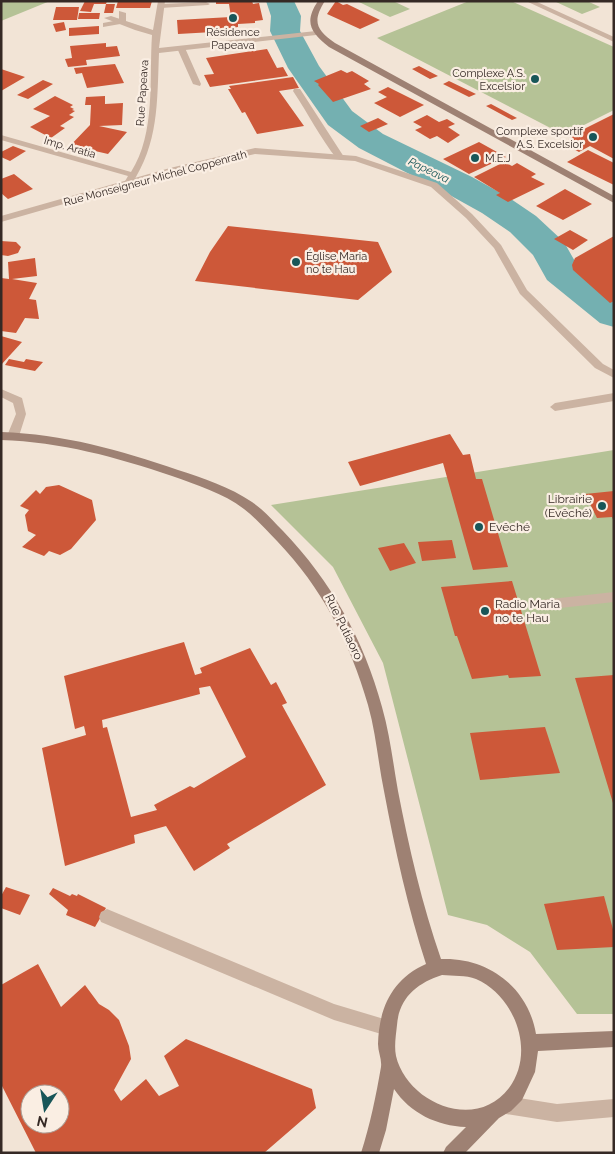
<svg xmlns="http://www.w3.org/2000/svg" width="615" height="1154" viewBox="0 0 615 1154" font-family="Raleway,sans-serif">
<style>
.green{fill:#b5c296}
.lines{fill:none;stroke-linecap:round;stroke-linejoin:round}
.river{fill:#74b0b1;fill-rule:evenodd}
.building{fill:#cd5839;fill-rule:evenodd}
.service{fill:#cbb3a2;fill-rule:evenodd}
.minor{fill:#cbb3a2;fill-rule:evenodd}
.tertiary{fill:#cbb3a2;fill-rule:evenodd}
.secondary{fill:#9e8173;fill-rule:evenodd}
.poi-dot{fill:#185658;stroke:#faeee3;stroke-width:2}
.labels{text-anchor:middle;stroke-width:4.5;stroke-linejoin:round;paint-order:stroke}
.far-poi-label{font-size:11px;fill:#352925;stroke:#faeee3;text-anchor:end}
.far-street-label{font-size:11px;fill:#352925;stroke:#faeee3}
.far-water-label{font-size:11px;font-style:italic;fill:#185658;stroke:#faeee3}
.poi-label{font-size:12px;fill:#352925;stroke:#faeee3;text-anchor:start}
.street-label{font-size:12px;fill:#352925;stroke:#faeee3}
</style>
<rect width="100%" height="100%" fill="#f2e4d6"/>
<path class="green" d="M1,1H50L1,21Z
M357,1H393L410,9L390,17Z
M469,1H511L614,47V110L564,135L377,38Z
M554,1H587L600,7L582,14Z
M614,450V1014H577L530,952L487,925L448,915L383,663L333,567L271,505Z"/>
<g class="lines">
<path class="river" d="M266,1H294L301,16L300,31L319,66L352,111L383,134L472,177L508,197L536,216L564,242L577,265L614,294V327L600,323L547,280L533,255L510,232L482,213L446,193L359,148L328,125L288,68L270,31L271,16Z"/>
</g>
<path class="building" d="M85,1H107L106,4H94L91,12L80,11Z
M118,1H152L150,8H116Z
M216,1H252L253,4L259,3L263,20L255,21V23L238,24V27L231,28V31L178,34L177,20L231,17L229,4H216Z
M336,1L343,5L347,4L380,20L360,29L327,14Z
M106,4H115L113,13H104Z
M56,7H79L77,20H53Z
M79,13H100L99,19H78Z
M64,22L66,30L56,32L53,24Z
M99,26V34L69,36V28Z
M106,43V47L117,46L120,56L86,60L87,65L68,67L65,59L72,58L70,46Z
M267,49L277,68L283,67L288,76L210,87L204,75L214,74L206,58Z
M115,64L124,83L87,88L82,73L76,74L74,68Z
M419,66L438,76L430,79L412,69Z
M1,69L25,77L1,91Z
M341,70L347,73L352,71L369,81L364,84L371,89L333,102L318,85L319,84L314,81Z
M293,77L299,88L279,91L304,126L257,134L245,112L242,113L228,89H231L229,86Z
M43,80L53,84L28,99L17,95Z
M449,81L476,94L469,97L443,84Z
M388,87L424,105L400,117L374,103L387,97L378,92Z
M55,96L73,105L70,107L74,109L72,110L75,111L69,115L74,117L60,126L65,128L51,138L30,127L50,116L33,109Z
M105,96V104L123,103L122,125L99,126L127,132L108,154L95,151L92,155L66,150L90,125L91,105H85L86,97Z
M491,104L517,118L512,120L486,106Z
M614,114V159L590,146L579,152L562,143L573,138L570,136Z
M427,115L439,122L447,119L455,124L448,127L460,135L448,143L437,136L430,139L415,130L422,127L413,122Z
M378,118L388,124L369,132L360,126Z
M479,142L506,157L469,174L443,159Z
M13,146L26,151L10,161L1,157V152Z
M588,150L614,163V185L567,162Z
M504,162L512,166L517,163L536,174L531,177L545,184L508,202L496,195L500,193L474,177Z
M14,174L33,189L8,199L1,193V179Z
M565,189L592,204L563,220L536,206Z
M228,226L378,242L392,272L358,300L195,281L210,252Z
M570,230L588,240L573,250L554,239Z
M614,236V301L610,303L573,270L572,265L575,258Z
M1,241L16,242L21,247L18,253L8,256L1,255Z
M35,258L37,276L12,279L37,283L29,299L36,300L39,319L25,318L16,333L1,331V278L9,279L8,262Z
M1,336L22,342L1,365Z
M9,359L24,362L26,359L43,362L35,371L5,365Z
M450,434L463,455L470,454L476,479H482L508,567L473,570L443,463L360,486L348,462Z
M59,485L92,500L96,520L71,549L60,555L49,551L44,556L22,547L36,535L28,531L25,515L29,510L20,506L36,490L40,494L46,487Z
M614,491V522L612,517L597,518L585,494Z
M452,540L456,558L422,561L418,542Z
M404,543L416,563L390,571L378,548Z
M512,581L541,676L509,678L508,675L472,679L457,636H455L441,587Z
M184,642L195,675L202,673L200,668L250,648L271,685L276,682L287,703L282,705L326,785L227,844L230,848L194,871L166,826L134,835L135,843L65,866L42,748L86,735L84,726L75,729L64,676ZM210,686L246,757L194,788L190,786L154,805L157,810L131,817L107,727L103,728L102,720L200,694L199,688Z
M614,675V803H613L575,678Z
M545,727L560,773L480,780L470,733Z
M6,887L30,895L20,915L1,908V896Z
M53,888L70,896L72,894L77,896L78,894L106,908L95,927L66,915L68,910L49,894Z
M604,896L614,933V947L557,950L544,904Z
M38,964L61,1007L85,985L99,1004L109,1010L119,1020L129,1046L131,1059L114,1090L121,1101L146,1079L159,1096L179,1086L164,1056L186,1039L312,1089L316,1108L264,1153H36L1,1084V985ZM30,1094H60V1124H30Z"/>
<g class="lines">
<path class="service" d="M206,2L210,4L208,5L161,8L157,6L161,4Z
M119,11L126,13V23L103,27V23L119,20Z
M178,46L185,48L201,84L200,86L193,84L177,48Z
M614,393V401L555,411L550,407L555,403Z
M614,592V602L542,610L537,609L536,605L537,601L542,600Z
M506,1096L557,1104L614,1099V1117L557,1122L506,1114L500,1111L497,1105L500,1099Z"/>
<path class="minor" d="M158,1H165L159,48L316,31L320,33L316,35L159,53C157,103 159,143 131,185L124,183L128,176L1,140V135L131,172C156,133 149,79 152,35L135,30L104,18L111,16L153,30Z
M526,1H535L614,37V42Z
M294,89H300L344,157L343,159H337C320,138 308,113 293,91Z
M107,909L334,1004L394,1022L396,1028L394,1034L388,1036L334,1020L101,922L99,917L101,912Z"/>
<path class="tertiary" d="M255,148L356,156L437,183L472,214L501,245L527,290L603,364L614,370V378L595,368L520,294L494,248L466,218L431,187L355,161L255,154L175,172L1,222V216L170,168Z
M1,389L22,398L26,414L19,436L13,440L7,436L16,414L13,403L1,397Z"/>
<path class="secondary" d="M318,1H325C312,21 316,30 335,43L614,196V203L329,47C310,32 304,22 318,1Z
M1,432C63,434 120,450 178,470C203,478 230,487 252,502C264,510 273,521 283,531C331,581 364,640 382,707C390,735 393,763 398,791C409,848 422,904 441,959C488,957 528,987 536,1034L614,1031V1047L538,1051L535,1072L522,1100L511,1111L499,1118L465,1153H443L446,1147L466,1127C437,1126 410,1113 394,1089L386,1130L379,1153H361C370,1125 376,1096 381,1067C382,1059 378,1052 378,1044C379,1008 392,979 426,964C408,908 395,850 384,791C378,762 376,733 368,705C350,642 322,588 277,541C266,530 256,518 244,509C223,493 197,485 172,476C116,457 61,442 1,440ZM442,975C453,976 466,975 476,979C515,996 536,1052 509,1088C476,1132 407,1103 396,1056C394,1046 396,1035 397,1025C399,998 417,983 442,975Z"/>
</g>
<g class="poi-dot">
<circle cx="233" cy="18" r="5"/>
<circle cx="535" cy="79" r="5"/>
<circle cx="593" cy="137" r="5"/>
<circle cx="475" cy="158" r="5"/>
<circle cx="296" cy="262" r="5"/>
<circle cx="602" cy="506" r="5"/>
<circle cx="479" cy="527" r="5"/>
<circle cx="485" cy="611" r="5"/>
</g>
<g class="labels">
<g class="far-poi-label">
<text x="233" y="36" text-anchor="middle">Résidence<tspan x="233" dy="13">Papeava</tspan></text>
<text x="525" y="77">Complexe A.S.<tspan x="525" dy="13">Excelsior</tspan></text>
<text x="583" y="135">Complexe sportif<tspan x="583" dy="13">A.S. Excelsior</tspan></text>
<text x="485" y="162" text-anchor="start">M.E.J</text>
<text x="306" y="260" text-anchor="start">Église Maria<tspan x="306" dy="13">no te Hau</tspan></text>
</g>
<g class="far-street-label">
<text transform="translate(142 93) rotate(-86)" y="4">Rue Papeava</text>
<text transform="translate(70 147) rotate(16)" y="4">Imp. Aratia</text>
<text transform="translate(155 178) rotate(-15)" y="4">Rue Monseigneur Michel Coppenrath</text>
</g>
<g class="far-water-label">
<text transform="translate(429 170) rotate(26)" y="4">Papeava</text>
</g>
<g class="poi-label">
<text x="592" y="503" text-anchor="end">Librairie<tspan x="592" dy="14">(Evêché)</tspan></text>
<text x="489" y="531">Evêché</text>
<text x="495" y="608">Radio Maria<tspan x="495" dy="14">no te Hau</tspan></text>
</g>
<g class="street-label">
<text transform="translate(344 627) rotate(64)" y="4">Rue Putiaoro</text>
</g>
</g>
<rect width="615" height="1154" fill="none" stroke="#352925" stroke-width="5"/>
<g transform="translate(45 1109) rotate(192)"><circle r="24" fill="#faeee3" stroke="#ab9f97"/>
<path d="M0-4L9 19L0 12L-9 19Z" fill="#185658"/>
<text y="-8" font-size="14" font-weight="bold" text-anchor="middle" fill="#352925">N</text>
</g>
</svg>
